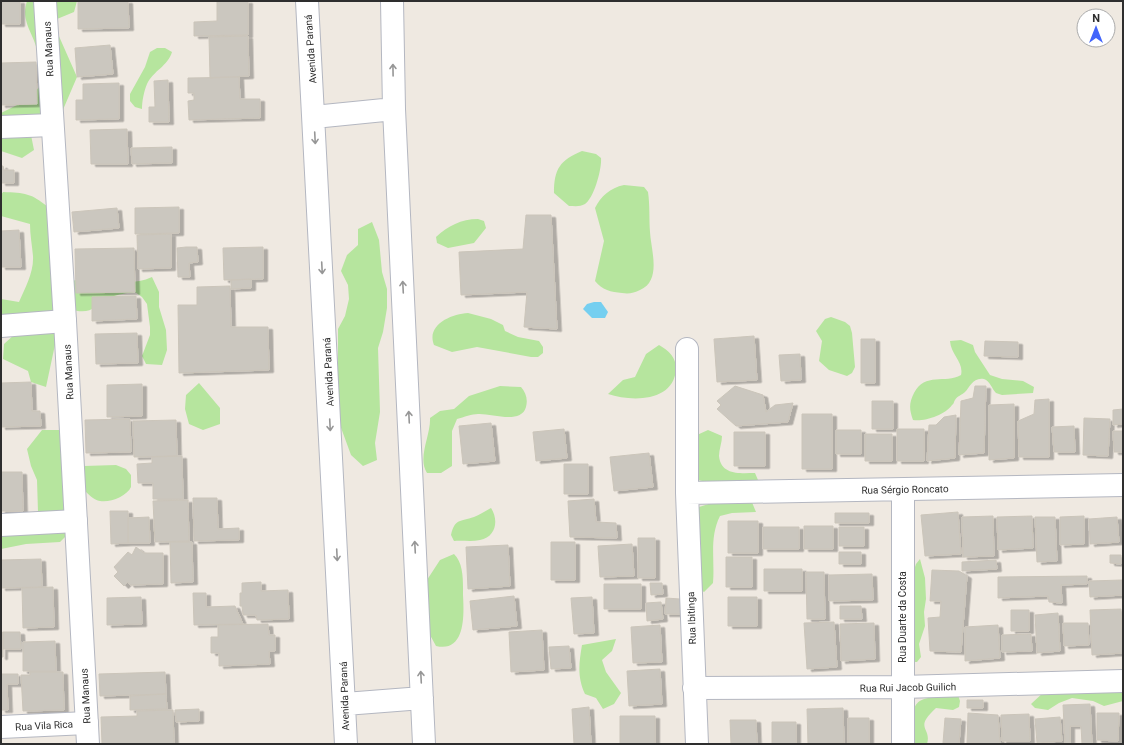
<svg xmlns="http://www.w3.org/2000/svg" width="1124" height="745" viewBox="0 0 1124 745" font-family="Roboto,sans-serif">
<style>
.green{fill:#b6e59e}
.water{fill:#75cff0}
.building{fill:#cbc7bf;stroke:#cbc5ba;filter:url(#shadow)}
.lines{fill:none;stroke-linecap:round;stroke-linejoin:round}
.street-casing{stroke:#b4b7c1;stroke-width:24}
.secondary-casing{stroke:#b4b7c1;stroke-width:24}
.street{stroke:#fff;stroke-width:22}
.secondary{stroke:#fff;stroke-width:22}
.oneway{stroke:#969696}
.labels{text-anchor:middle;stroke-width:4;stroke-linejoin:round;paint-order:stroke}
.street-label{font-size:10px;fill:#2e2e2e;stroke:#fff}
</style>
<defs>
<filter id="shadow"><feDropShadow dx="4.5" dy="2.5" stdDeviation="0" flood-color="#0004"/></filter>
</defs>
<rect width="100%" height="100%" fill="#efe9e1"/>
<path class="green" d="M27,1H77L74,12L57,19L58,34L77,77L62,112L31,135L34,150L22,158L1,151V113L29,99L40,86C39,75 39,65 38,55C35,33 20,24 27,1Z
M157,48H165L172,52C168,66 153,71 147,84C144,91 142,101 142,109L135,107L130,101V94L145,67L150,52Z
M582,151L596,154L601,158C602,169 594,198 585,204C580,207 575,206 569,206L554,193C554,169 560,160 582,151Z
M624,185L644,187L648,192C650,205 649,219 650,232C651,250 662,281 640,290C634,293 629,294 622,293C611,292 602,290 595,281L604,241L595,208C601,196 610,188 624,185Z
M3,192C25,193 31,193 48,207L57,281L52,296L58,310L56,340L46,387L31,382L28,371L3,359L4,344L16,333L1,319V299L19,302C25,288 34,272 33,256C32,245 30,235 30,224L1,216V195Z
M478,219L484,221L486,228L474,243L448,248L437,243L436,237C448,226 461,219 478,219Z
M372,222L379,240L382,272L387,289V308L383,332L378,348L380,412L375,443L377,460L363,466L351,455L340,425L335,394L338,362V329L345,316L349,299L348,285L341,271L347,255L358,245V229Z
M152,277L159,292V307L166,330L167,350L162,365L146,364L142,356L150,335V327L147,304L142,297L135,292C127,293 118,294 110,298C93,306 92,316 69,309L72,281C98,273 124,290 152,277Z
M468,313L491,319L503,325L505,331L518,337L539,341L543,347V353L538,357H531L477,347L452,352L434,345C426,325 451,314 468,313Z
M831,317L845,322L850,326L852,333L855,367L852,373L847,376L829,370L819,361L822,341L816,331L825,319Z
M961,340L973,345L975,352L990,375L1002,379L1023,381L1034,387L1033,393L1002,395L996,393C992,389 990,381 984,379C973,377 970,387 965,392C962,395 957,396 955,400C954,401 954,404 952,405C945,415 924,422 913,420C909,409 909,403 914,393C925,372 945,384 961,375C964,362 951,355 950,341Z
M659,345C669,351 676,357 676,369C674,402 632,402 608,394L623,380L635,377L646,354Z
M199,383L220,408V424L203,430L189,424L185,409L186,395Z
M500,386L521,387C526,393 528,399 526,407C521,425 491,413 478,414C472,414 464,417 457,419L452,431V466L441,473H427C417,458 431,435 430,418L440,411L454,409L469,396Z
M42,430H59L67,434L66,536L60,542L26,544L1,549V521L38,512L37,480L31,466L27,449Z
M708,430L722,436C722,443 719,449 719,456C721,476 741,473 755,473L758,480C745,488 731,481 717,481C708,481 701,483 693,477L697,435Z
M116,465L126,469L131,475V487C127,496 110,503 100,501C94,500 88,494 84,490L81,468L84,466Z
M751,500L756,512L732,513L720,516C709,538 715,560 713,583L704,592L694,585L695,520L699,507L712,503Z
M491,508C499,520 496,537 480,540C471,542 462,540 454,541L451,535C455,518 460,522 474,517C479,515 485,511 491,508Z
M454,554C464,564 463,581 463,595C464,614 466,653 436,646L430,635L425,583L440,560Z
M920,559L925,578L926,599L924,612L925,626L919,644L921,657L917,662H911L914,570L916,564Z
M616,639L612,651L602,660L606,672L621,693L614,704L603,709L596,698L585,694C577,677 579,663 582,645Z
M1123,687V701L1104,706L1093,701L1072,698L1059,703L1048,710L1035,708L1031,704L1045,691Z
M958,695L960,701L959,707L953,710L936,708C913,729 932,727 927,744H910C914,698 909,698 958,695Z"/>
<path class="water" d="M594,302H601L608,312L605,318H592L583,309L587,304Z"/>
<path class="building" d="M1,1H20V24H1Z
M78,1H128L129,28L78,29Z
M217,1H248V35L194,36V22L217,21Z
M248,36L249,76L210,78L209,37Z
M110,45L113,74L77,77L75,48Z
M36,62L37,104L1,105V63Z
M239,77L240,99H260V118L189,120L188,101L194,100V93H188V78Z
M168,80L169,122H149V107H155L154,81Z
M119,83V119L76,120V100H83V84Z
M127,129L128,164H91L90,130Z
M172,147V163L132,164L131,148Z
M1,166H3L4,170H14V183H1Z
M179,207V233L135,234V208Z
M117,208L119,228L74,232L72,212Z
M526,215H551L557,329L524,327L527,292L461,295L459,252L523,249Z
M19,230L21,267H1V231Z
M171,234V268L138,269L137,235Z
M186,247H197L198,262L189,263L190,277H178L177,248Z
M263,247V279L224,280L223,248Z
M134,248L135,292L76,293L75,249Z
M251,279V288L231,289V280Z
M230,286L231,327H268L269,370L179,373L178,305H197V287Z
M136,296L137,319L92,321V297Z
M137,333L138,363L96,364L95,334Z
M754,336L757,380L717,382L714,339Z
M861,339H875V383H861Z
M985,341L1018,342V357L984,356Z
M800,354L801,380L781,381L779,355Z
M31,382L32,411H40L41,426L1,427V383Z
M142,384V416L107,417V385Z
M735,386L763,395L766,412L775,405L793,403L788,422L736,426L717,409L721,405L717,401Z
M975,386H986L984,453L959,455L961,401L973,398Z
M1049,399V457H1019L1018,421L1034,414L1035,400Z
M872,401H893V429H872Z
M1014,404V458L989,460V405Z
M1123,409V424L1113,425V410Z
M802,414H832V469H802Z
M956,415L955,458L927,461L929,425H936L944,417Z
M1084,418L1110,419L1108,456L1083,455Z
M130,419L131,452L86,453L85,420Z
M176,420L177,456L134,457L133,421Z
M491,423L495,461L463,464L459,426Z
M1074,426L1075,452H1054L1052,427Z
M564,429L567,458L536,461L533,432Z
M897,429H924V461H897Z
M836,430H861V454H836Z
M1113,431H1123V452H1114Z
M734,432H765V466H734Z
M865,434H892V461H865Z
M649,453L653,487L614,491L610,457Z
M182,456L183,499H153V483H138L137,464L152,463V457Z
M564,464H588V494H564Z
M1,472H22L23,511H1Z
M193,498H217L218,529L239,528V540L194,541Z
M594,499L596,522L616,523L617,538L570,537L568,501Z
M188,500L189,541L155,542L153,501Z
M110,511H128V543L111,544Z
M958,512L961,554L925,556L921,515Z
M835,513H869V523H835Z
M993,516L994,556L963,557L962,517Z
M1032,516L1033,548L998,550L997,517Z
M1084,516V544L1060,545V517Z
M149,517L150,543H128V518Z
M1035,517H1055L1057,561L1037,562Z
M1117,517L1119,542L1090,544L1089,519Z
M728,521H758V553H728Z
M804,526H833V549H804Z
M763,527H799V549H763Z
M839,527H864V546H839Z
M638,538H655V578H638Z
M170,542H192L193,582L171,583Z
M551,542H575V580H551Z
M632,544L634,576L600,577L598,546Z
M508,545L510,586L468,589L466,547Z
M136,547L144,553H163V584L130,585L128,582L124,586L114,576L118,572L114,567L128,552L132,555Z
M839,552H861V564H839Z
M1110,555H1121V564L1110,563Z
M726,557H752V587H726Z
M41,559L42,587L1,588V560Z
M996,560L997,569L962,571V562Z
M764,569H802V591H764Z
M932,570L959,571L967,576L961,652L930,651L928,618L940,617L941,601H930Z
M806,572H824L825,619H807Z
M872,574L873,600L829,601V575Z
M1087,576V584L1061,585L1062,603L1049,602L1048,596L998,598V577Z
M1122,580L1123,595L1090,597L1089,581Z
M261,582V591L288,590L289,619L257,620L256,615H243L242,606H240V593H242V583Z
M650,583H662L663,594L651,595Z
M604,584H641V609H604Z
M53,587L54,627L23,628L22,588Z
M193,593H206V607L235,606L243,624L194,625Z
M514,596L517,626L473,630L470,601Z
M141,597L142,624L107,625V598Z
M592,597L594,633L574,634L571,598Z
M728,597H757V626H728Z
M666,598L680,599V614H665Z
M661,602L663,619L647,621L646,603Z
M840,606H861L862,619H840Z
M1121,609L1123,653L1092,655L1090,610Z
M1011,610H1029V631H1011Z
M1058,613L1060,651L1037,653L1035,615Z
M834,622L837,667L807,669L804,623Z
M874,623L875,659L841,661L840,624Z
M1063,623H1088L1089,645L1064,646Z
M268,624L269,635H275V651H269L270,664L219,666V653H211V637H218V625Z
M660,625L662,662L633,663L631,627Z
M998,625L1000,658L965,661V627Z
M542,630L544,670L511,672L509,632Z
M3,632H20L21,649H3Z
M3,632V657H1V633Z
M1031,634L1032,651L1002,652V635Z
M55,641L56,671H23V642Z
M569,646L571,668L551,669L549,647Z
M660,669L662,704L629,706L627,671Z
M30,672H63L64,710L23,711L21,675H30Z
M165,672L166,694L100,696L99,674Z
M1,674H18V684H7L8,710H1Z
M166,694L167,709L130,710V696Z
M967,700H983V708H967Z
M1090,704L1092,744H1082L1081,726H1070V744H1065L1063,705Z
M589,707L591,744H574L572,709Z
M843,708L844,743L808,744L807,709Z
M199,709V721L176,722L175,710Z
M173,710L174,744H102L101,717L137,716V711Z
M968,713L998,715L1000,744L967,743Z
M1097,713H1119L1118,741L1097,740Z
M1029,714L1030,741H1002L1001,715Z
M620,716H655V744H620Z
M1060,717L1062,741L1037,743L1035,719Z
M848,718H869V743H848Z
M945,718L961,719L959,744L943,743Z
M730,720H756L757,744H731Z
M772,722H796V744H772Z"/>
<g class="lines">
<defs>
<path id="street" d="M1,127L52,125
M1,326L65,321
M687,349V493L697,744
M903,490V744
M687,493L1123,485
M1,525L76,521
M694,688L902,687L1123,681
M1,727L87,723"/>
<path id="secondary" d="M45,1L65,321L88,744
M307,1L346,744
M392,1L394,109L424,744
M314,117L394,109
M345,704L422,698"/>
</defs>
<use href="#street" class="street-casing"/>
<use href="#secondary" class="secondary-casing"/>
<use href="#street" class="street"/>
<use href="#secondary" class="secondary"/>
</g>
<defs><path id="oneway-shaft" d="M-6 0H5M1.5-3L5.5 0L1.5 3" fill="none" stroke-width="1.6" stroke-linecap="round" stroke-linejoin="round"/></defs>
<g class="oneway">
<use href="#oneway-shaft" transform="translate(393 70) rotate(-91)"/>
<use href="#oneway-shaft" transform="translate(315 138) rotate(87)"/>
<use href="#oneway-shaft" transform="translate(322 268) rotate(87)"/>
<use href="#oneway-shaft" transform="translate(403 287) rotate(-93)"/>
<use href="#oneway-shaft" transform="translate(409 417) rotate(-93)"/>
<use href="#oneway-shaft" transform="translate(330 425) rotate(87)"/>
<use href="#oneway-shaft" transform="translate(415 547) rotate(-93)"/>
<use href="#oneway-shaft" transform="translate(337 555) rotate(87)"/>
<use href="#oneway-shaft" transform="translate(421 677) rotate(-93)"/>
</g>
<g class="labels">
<g class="street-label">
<text transform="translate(48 49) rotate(-93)" y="4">Rua Manaus</text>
<text transform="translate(310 49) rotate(-94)" y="4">Avenida Paraná</text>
<text transform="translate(68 372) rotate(-93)" y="4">Rua Manaus</text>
<text transform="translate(328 372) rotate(-93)" y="4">Avenida Paraná</text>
<text transform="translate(905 489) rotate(-1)" y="4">Rua Sérgio Roncato</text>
<text transform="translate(902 617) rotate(-90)" y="4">Rua Duarte da Costa</text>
<text transform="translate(691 618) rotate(-92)" y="4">Rua Ibitinga</text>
<text transform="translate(908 687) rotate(-1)" y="4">Rua Rui Jacob Guilich</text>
<text transform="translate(85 696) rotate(-93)" y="4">Rua Manaus</text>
<text transform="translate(344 696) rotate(-92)" y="4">Avenida Paraná</text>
<text transform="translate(44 725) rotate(-3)" y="4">Rua Vila Rica</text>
</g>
</g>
<rect width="1124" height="745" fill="none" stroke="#2e2e2e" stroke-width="4"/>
<g transform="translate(1096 28)"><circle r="19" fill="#ffffff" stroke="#ababab"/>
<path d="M0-3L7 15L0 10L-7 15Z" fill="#4264fb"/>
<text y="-6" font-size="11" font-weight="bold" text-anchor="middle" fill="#2e2e2e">N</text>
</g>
</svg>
